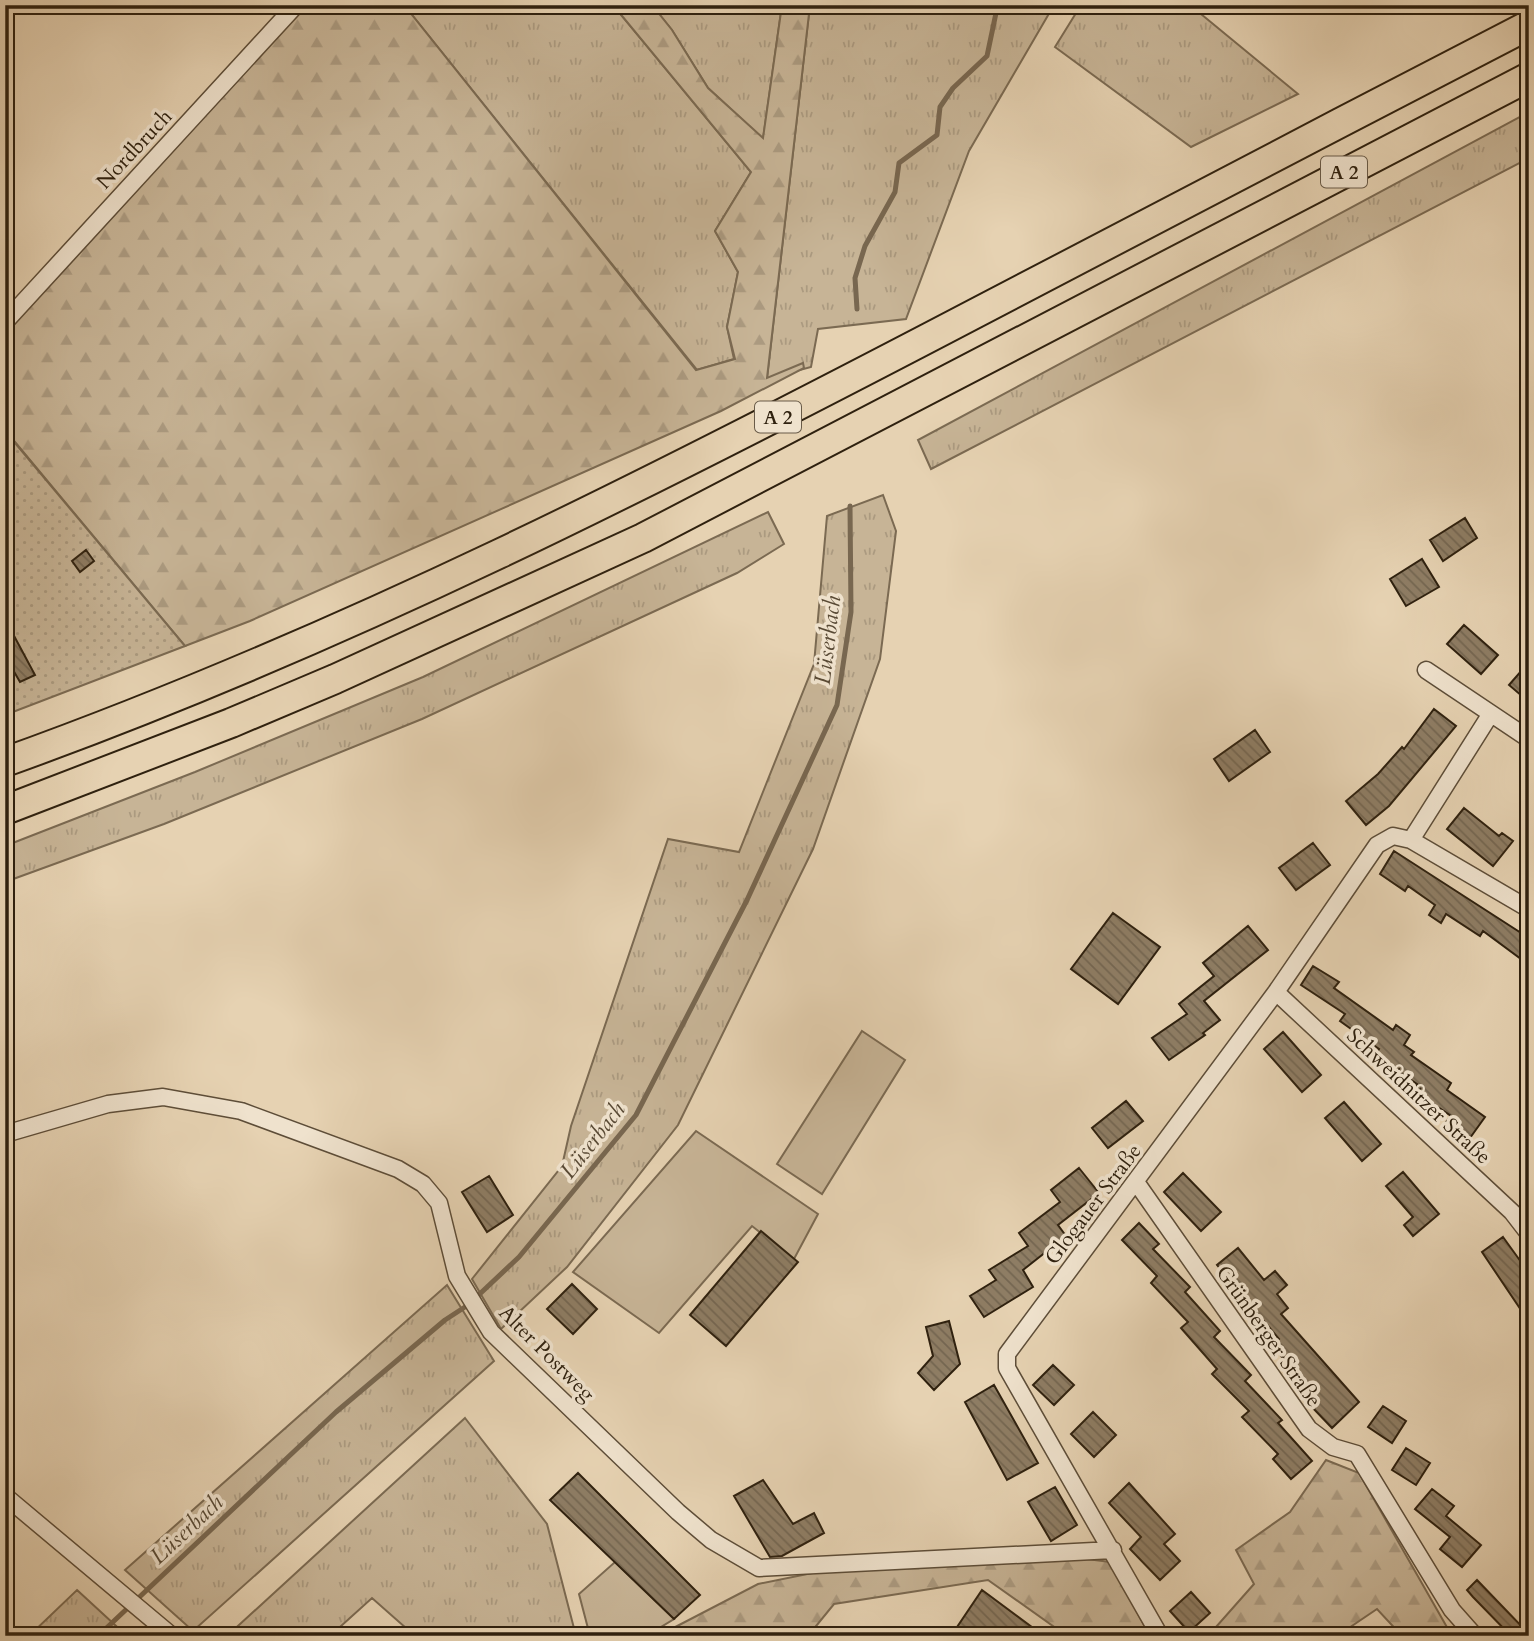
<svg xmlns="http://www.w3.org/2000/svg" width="1534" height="1641" viewBox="0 0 1534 1641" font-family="Cardo,serif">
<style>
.grass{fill:url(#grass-tufts);stroke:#7b6a52;stroke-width:2}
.forest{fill:url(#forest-firs);stroke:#7b6a52;stroke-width:2}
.garden{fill:url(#garden-dots);stroke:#7b6a52;stroke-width:2}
.pitch{fill:#c7b496;stroke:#7b6a52;stroke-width:2}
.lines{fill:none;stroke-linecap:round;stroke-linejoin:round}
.stream{stroke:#786750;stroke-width:5}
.building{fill:url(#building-back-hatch);stroke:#2f210f;stroke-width:2}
.minor-casing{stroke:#5d4d38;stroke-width:19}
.motorway-casing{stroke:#2f210f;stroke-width:32}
.minor{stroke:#efe2cd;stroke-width:16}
.motorway{stroke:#e6d2b2;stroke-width:28}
.labels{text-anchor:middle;stroke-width:7;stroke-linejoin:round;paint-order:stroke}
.shield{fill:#efe2cd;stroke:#695b48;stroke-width:2}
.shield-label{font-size:19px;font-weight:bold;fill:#2f210f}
.street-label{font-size:21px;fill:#2f210f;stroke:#efe2cd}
.water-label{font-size:23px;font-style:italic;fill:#594a35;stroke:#efe2cd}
</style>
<defs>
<pattern id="grass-tufts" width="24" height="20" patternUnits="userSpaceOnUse" patternTransform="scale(1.75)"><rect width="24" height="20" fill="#c7b496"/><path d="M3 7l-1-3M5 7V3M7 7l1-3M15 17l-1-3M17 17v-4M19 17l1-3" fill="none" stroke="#ab9a80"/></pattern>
<pattern id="forest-firs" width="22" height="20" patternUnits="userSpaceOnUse" patternTransform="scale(1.75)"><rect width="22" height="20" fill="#c7b496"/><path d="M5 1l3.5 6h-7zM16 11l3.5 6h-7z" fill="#ab9a80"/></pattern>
<pattern id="garden-dots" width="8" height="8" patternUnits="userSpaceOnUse" patternTransform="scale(1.75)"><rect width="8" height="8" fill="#c7b496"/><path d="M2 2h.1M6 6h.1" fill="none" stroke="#ab9a80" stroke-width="1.8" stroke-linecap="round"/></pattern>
<pattern id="building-back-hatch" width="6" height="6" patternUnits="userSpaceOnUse" patternTransform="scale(1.75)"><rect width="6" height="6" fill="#8e7d64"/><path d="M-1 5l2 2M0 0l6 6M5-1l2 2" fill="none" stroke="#746651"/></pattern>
</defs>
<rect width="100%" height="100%" fill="#e6d2b2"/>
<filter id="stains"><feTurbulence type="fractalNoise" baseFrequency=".00286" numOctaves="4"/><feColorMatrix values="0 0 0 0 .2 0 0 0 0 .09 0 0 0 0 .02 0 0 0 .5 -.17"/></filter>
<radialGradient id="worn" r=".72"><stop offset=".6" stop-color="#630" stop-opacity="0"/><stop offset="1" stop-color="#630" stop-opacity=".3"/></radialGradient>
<path class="grass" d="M404,5H613L751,172L715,231L738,272L727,327L734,359L697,370Z
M652,5H782L763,139L708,88L672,30Z
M810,5H1054L969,151L906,319L818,329L811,367L767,379Z
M1081,5H1190L1298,94L1191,147L1055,47Z
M1529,112V158L931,469L918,440Z
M883,495L896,531L880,659L813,849L678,1125L567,1267L501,1329L472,1279L562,1166L571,1126L668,839L739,852L814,664L827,516Z
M768,512L784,544L737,573L422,719L164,824L5,882V846L195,772L423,677Z
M447,1285L494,1361L193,1631L125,1570Z
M465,1418L547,1524L576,1636H415L372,1598L330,1636H227Z
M77,1590L127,1636H29Z"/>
<path class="forest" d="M298,5H404L696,370L735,359L727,327L738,272L715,231L751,172L613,5H652L672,30L708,88L763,138L782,5H810L767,378L803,363L804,368L721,411L250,621L185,646L5,430V324Z
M1326,1460L1359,1473L1452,1636H1402L1377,1609L1337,1636H1208L1254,1584L1236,1550L1290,1512Z
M1079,1558L1110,1562L1150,1636H1067L988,1580L834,1604L808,1636H658L758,1584L832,1569Z"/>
<path class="garden" d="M5,431L185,646L5,715Z"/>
<path class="pitch" d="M862,1031L905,1060L822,1194L777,1164Z
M696,1131L818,1214L794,1259L752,1226L659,1333L573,1272Z
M615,1562L674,1619L646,1636H590L579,1594Z"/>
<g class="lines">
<path class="stream" d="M857,309L855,278L865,246L895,192L899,163L937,135L940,107L953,88L987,56L996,13L1003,5
M98,1636L336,1412L445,1320L468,1305L519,1257L636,1115L747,900L837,705L851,612L850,506"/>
</g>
<path class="building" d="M1465,518L1477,538L1443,561L1430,540Z
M86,550L94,561L80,572L72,561Z
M1422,559L1439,587L1406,606L1390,579Z
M5,619L35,675L20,682L5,656Z
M1464,625L1498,655L1481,674L1447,644Z
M1529,662V702L1509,685Z
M1434,709L1456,726L1389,806L1366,825L1346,801L1378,774L1402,747L1404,749Z
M1255,730L1270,752L1229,781L1214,759Z
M1464,808L1499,836L1502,833L1513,841L1493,866L1447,829Z
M1313,843L1330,865L1296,890L1279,868Z
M1394,851L1529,938V965L1483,931L1480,936L1446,914L1441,923L1429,915L1435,905L1408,886L1405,891L1380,874Z
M1113,913L1160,947L1118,1004L1071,969Z
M1248,926L1268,950L1204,1001L1220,1020L1203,1033L1205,1035L1169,1060L1152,1038L1187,1014L1179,1004L1214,976L1203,963Z
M1313,966L1339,982L1334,988L1393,1030L1396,1025L1410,1035L1404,1045L1414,1052L1411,1055L1451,1083L1447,1090L1485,1117L1470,1138L1446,1122L1451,1116L1413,1090L1417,1084L1375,1055L1379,1049L1340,1021L1345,1014L1301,985Z
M1283,1032L1321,1075L1302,1092L1264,1049Z
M1126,1101L1143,1121L1108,1148L1092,1128Z
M1344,1102L1381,1144L1362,1161L1325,1118Z
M1079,1168L1099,1193L1058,1225L1066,1236L1023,1270L1033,1287L984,1317L970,1296L996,1280L989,1270L1028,1246L1019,1233L1060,1202L1051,1190Z
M1403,1172L1439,1214L1413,1236L1404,1225L1413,1217L1386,1186Z
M1183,1173L1221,1212L1201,1231L1164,1192Z
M489,1176L513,1215L487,1232L462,1192Z
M1139,1223L1159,1244L1153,1249L1190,1287L1185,1292L1220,1331L1214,1337L1251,1375L1245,1381L1282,1420L1278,1423L1312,1461L1291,1479L1273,1459L1278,1454L1242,1417L1249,1411L1212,1374L1217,1369L1181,1328L1188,1322L1151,1283L1157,1276L1122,1240Z
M761,1231L798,1262L726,1346L690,1315Z
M1503,1237L1529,1273V1322L1482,1252Z
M1238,1248L1264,1280L1275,1271L1287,1285L1277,1294L1288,1308L1281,1314L1359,1402L1332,1428L1310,1405L1318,1397L1272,1346L1279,1339L1217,1265Z
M572,1284L597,1309L573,1334L547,1309Z
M949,1321L960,1364L934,1390L918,1373L933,1356L926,1327Z
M1053,1365L1074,1385L1054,1405L1033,1385Z
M994,1385L1038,1463L1007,1480L965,1402Z
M1383,1406L1406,1421L1392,1443L1368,1427Z
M1093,1412L1116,1435L1094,1457L1071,1434Z
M1406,1448L1430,1463L1416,1485L1392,1470Z
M578,1473L700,1595L674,1619L550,1500Z
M763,1480L793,1524L814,1513L824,1533L782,1556L770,1557L734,1496Z
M1129,1483L1175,1534L1164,1544L1180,1561L1160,1580L1130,1549L1141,1537L1109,1503Z
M1055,1487L1077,1525L1051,1541L1028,1502Z
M1432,1489L1454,1506L1446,1516L1481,1545L1462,1567L1440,1549L1450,1537L1415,1509Z
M1477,1580L1529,1634V1636H1511L1473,1597L1467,1590Z
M982,1590L1044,1636H951Z
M1191,1592L1210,1613L1189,1632L1170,1611Z"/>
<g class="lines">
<defs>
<path id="minor" d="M5,322L296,5
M1426,670L1529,739
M1411,840L1490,715
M1276,992L1512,1212L1529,1234
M5,1134L108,1104L163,1097L241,1111L398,1169L423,1184L439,1203L457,1276L491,1332L678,1512L711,1540L759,1568L1113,1550
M1136,1182L1309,1429L1333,1447L1357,1454L1452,1610L1475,1636
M5,1496L172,1636
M1160,1636L1007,1368V1354L1276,992L1377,845L1393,836L1411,840L1529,909"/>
<path id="motorway" d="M5,762C342,641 661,478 978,312C1161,216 1345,120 1529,25
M5,810L231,723L335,679L643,538L1529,77"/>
</defs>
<use href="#minor" class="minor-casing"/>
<use href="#motorway" class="motorway-casing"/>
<use href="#minor" class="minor"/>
<use href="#motorway" class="motorway"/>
</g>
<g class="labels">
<g class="shield">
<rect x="1321" y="156.5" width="46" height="31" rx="5"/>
<rect x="755" y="401.5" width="46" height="31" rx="5"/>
</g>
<g class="shield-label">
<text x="1344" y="179">A 2</text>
<text x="778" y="424">A 2</text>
</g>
<g class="street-label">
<text transform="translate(134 149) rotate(-47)" y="7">Nordbruch</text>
<text transform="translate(1419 1096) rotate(43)" y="7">Schweidnitzer Straße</text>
<text transform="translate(1093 1204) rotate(-53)" y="7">Glogauer Straße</text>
<text transform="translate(1269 1336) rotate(55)" y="7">Grünberger Straße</text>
<text transform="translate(547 1353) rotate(45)" y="7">Alter Postweg</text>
</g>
<g class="water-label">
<text transform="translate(827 640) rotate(-83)" y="8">Lüserbach</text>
<text transform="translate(592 1140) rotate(-52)" y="8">Lüserbach</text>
<text transform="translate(186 1529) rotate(-43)" y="8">Lüserbach</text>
</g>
</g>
<rect width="1534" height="1641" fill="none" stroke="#e6d2b2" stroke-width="28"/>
<rect x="7" y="7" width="1520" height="1627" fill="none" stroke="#2f210f" stroke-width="3.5"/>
<rect x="14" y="14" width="1506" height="1613" fill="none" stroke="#2f210f" stroke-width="2"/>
<rect width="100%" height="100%" filter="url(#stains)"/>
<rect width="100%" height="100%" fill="url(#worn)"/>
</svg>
